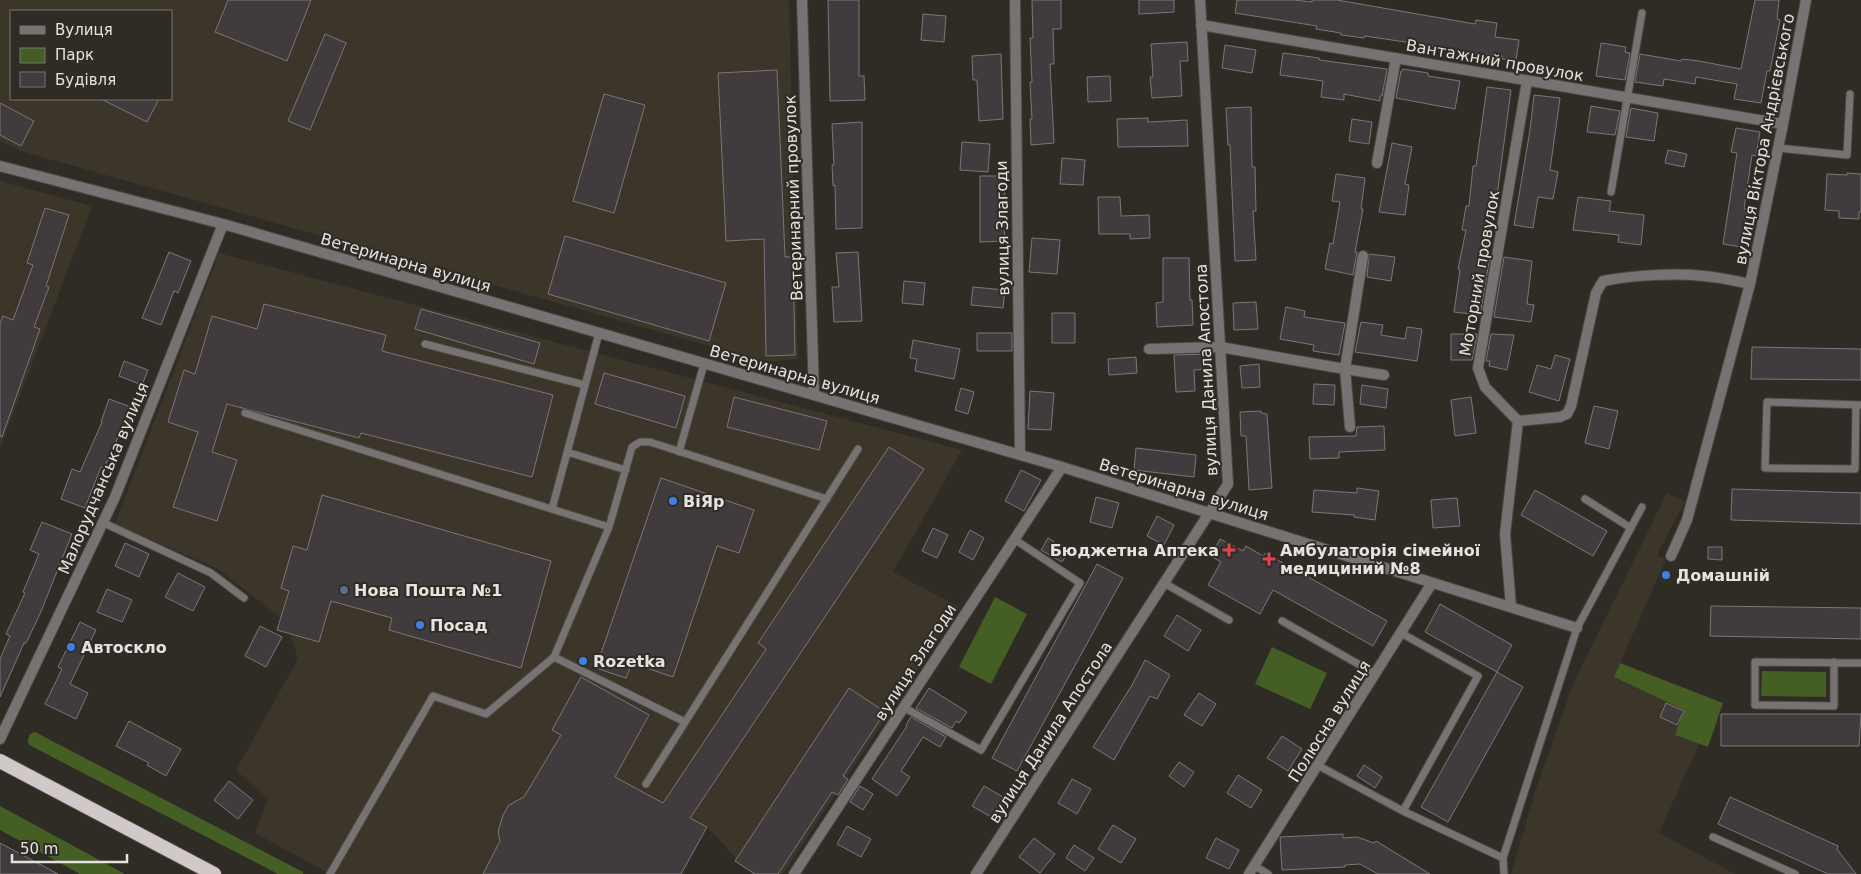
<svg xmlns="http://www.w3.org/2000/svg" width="1861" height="874" viewBox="0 0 1861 874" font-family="'DejaVu Sans',sans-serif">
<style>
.built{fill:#3c352a;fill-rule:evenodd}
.green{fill:#445e24}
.building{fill:#413b3e;stroke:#7d7679}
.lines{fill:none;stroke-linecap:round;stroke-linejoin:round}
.service-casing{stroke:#4c4944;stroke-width:9}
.minor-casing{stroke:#4c4944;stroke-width:12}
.trunk-casing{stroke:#4c4944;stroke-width:16}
.service{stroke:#777373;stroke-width:7}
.minor{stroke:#777373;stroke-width:10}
.trunk{stroke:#d1c8c9;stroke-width:14}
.shop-dot{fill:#3f7fe0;stroke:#2f2c26;stroke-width:2}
.health-dot{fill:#e0444e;stroke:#2f2c26;stroke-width:2}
.service-dot{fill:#5c6f8a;stroke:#2f2c26;stroke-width:2}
.labels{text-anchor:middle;stroke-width:4;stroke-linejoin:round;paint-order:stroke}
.street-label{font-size:16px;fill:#e5e3df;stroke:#2f2c26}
.poi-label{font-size:16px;font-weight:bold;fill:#e5e3df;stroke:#2f2c26;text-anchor:start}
</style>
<rect width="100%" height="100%" fill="#2f2c26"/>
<path class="built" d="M0,0H789L798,359L766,362L21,151L0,141ZM11,11H171V99H11Z
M0,181L92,206L0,448Z
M219,253L962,450L893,572L959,607L783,874H751L707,827L681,874H330L255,833L268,799L236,770L298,659L290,633L281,618L218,569L115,524Z
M1667,493L1685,501L1657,555L1666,559L1614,677L1684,710L1675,735L1699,744L1659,833L1735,874H1511L1535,792L1573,684Z"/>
<path class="green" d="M995,597L1027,614L991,684L959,667Z
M1272,647L1327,673L1310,709L1255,684Z
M1620,663L1723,703L1708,747L1675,735L1684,710L1614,677Z
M1762,671L1826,672V697L1761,696Z
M35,732L303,872V874H278L31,746L28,743C28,738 29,733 35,732Z
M0,806L125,874H80L0,830Z"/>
<path class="building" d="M228,0H311L287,61L215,32Z
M828,0H859V76H864L865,100L830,101Z
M1032,0H1061V29H1053L1054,64H1050L1054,143L1031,145L1030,119H1032L1030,82H1032L1030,38H1033Z
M1139,0H1174V12L1139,14Z
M1237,0H1294L1312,2V0H1337L1475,24L1476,20L1497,23L1495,37L1519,40L1516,60L1502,59V56L1465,52L1432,46L1365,36L1364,38L1341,35V33L1316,29L1317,26L1235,13Z
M1755,0H1779L1777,19L1780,20L1770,71H1767L1761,103L1734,99L1737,84L1696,77L1695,84L1664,79L1663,86L1635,82L1640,54L1681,61L1682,59L1699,61L1741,69Z
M923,14L946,16L944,42L921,40Z
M325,34L346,43L310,130L288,121Z
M1187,42L1188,61H1180L1182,96L1152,98L1150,77H1153L1151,44Z
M1601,43L1626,47L1625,52L1630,53L1625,80L1596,76Z
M1225,45L1256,50L1252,73L1222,68Z
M1283,53L1319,58V60L1387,69L1382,96H1380V101L1344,94V100L1321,97L1323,81L1280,75Z
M1001,54L1003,119L979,121L977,80H973L972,56Z
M1403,69L1428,73V76L1460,81L1455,109L1396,98L1401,71H1402Z
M777,70L785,257H793L795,355L766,356L764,239L726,241L718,73Z
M1110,76L1111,101L1088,102L1087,77Z
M1487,87L1511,90L1497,196L1486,253L1490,256L1480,315L1454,312L1460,270L1458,269L1466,230H1462L1466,206H1469L1473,166H1476Z
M604,94L645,105L614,213L573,201Z
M1534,95L1560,98L1550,170L1558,172L1553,199L1538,197L1533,228L1514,225L1530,130Z
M101,99H159L147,122Z
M0,103L34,121L21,146L0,135Z
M1591,106L1620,111L1615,135L1587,132Z
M1251,107L1252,167H1255L1256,211H1253L1256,260L1235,261L1230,145H1228L1226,108Z
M1631,108L1658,113L1654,141L1626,137Z
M1148,118V122L1187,120L1188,146L1118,147L1117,119Z
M1352,119L1372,122L1369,144L1349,141Z
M862,122V228L836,229L835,185L833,186L832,165H834L832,124Z
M1736,128L1760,132L1756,156L1752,155L1744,209H1747L1741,247L1723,244L1737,153L1731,152Z
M962,142L990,144L988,172L960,170Z
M1392,143L1412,147L1405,184L1409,185L1405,215L1379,212Z
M1668,150L1687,154L1684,167L1665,163Z
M1062,158L1085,160L1083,185L1060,184Z
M1847,173L1861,174V212H1859V219L1839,218V211L1825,210L1827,174L1847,175Z
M1336,174L1365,178L1361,209H1363L1355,252H1357L1353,275L1325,269L1330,243L1333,244L1340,202L1332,201Z
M980,176H1004L1005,203H1003L1005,241L980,242Z
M1098,197H1120L1121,216L1149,215L1150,238L1130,239V234H1099Z
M1578,197L1611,201L1609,211L1644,215L1641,245L1618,242L1619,235L1573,230Z
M45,208L69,215L46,286L49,287L34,327L40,329L2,437L0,436V324L3,316L13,320L33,265L27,263Z
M565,236L726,283L709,341L548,294Z
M1032,238L1060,240L1057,274L1029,272Z
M169,252L191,261L178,293L174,291L161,325L142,318Z
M858,252L862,321L834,322L832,287H839L836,253Z
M1369,254L1395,257L1391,281L1367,277Z
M1504,257L1532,261L1527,304L1534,305L1531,322L1494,317Z
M1163,258H1189L1190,300H1192L1193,325L1157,327L1156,303L1163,302Z
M904,281L925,283L923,305L902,303Z
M973,287L1005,290L1003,308L971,305Z
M1256,302L1258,329L1234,330L1233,303Z
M264,304L386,335L382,351L553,395L532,477L361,433L359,438L227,404L212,452L237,460L217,521L173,507L198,432L168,422L184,370L195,374L212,316L257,329Z
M1286,307L1305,311L1304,317L1345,323L1339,355L1313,351L1314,345L1280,339Z
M421,309L540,343L534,364L415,329Z
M1052,313H1075V343H1052Z
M1361,322L1383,325L1381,335L1405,339L1407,327L1422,329L1417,361L1355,352Z
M977,333H1012V351H977Z
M1451,334H1477L1472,360H1451Z
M1491,334L1514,335L1507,370L1489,366L1490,361H1486Z
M913,340L960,349L954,379L915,371L917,359L910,358Z
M1752,347L1861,349V380L1751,379Z
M1208,354V369L1194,370L1195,391L1176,392L1174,355Z
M1555,355L1570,359L1559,401L1529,392L1537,365L1551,369Z
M1136,357L1137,373L1109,375L1108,359Z
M124,361L148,370L142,385L119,376Z
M1259,364L1260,387L1242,388L1240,366Z
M604,373L685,396L676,428L595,404Z
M1314,384L1335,385L1334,405L1313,404Z
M1362,385L1388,389L1386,408L1360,404Z
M961,388L974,392L968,414L955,410Z
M1030,391L1054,393L1051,430L1028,429Z
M734,397L827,421L819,450L727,427Z
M1471,397L1476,433L1455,436L1451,400Z
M109,399L134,408L126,430L122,429L104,468L101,467L85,508L61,499L72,469L80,472L102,422H101Z
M1594,406L1618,411L1609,449L1585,443Z
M1261,411V413L1267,414L1272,488L1249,490L1246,436H1241L1240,412Z
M1384,426L1385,450L1339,452V458L1310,459L1309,437L1356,436L1357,427Z
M889,447L924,469L690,818L707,827L681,874H483L500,841L498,832L503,815L509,805L524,797L561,735L552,730L581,677L649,715L615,777L663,803L766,649L758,643Z
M1136,448L1196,455L1194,477L1134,470Z
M1021,470L1041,480L1024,511L1005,501Z
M661,478L754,510L739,553L717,546L673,677L632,663L626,678L596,668Z
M1357,488L1379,491L1375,520L1354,517V515L1312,512L1314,490L1357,493Z
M1732,489L1861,493V524L1731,520Z
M1535,490L1607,531L1593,556L1521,515Z
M322,495L551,561L521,668L389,630L392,618L331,601L319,642L277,630L289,591L281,588L293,546L307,550Z
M1096,497L1119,503L1112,528L1090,522Z
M1457,498L1460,526L1433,528L1431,500Z
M1157,516L1174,525L1164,545L1147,536Z
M42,522L72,534L40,614L26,643H24L0,697V659L10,636L6,634L25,593L23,592L39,554L30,550Z
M933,528L948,535L937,558L922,551Z
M970,530L984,538L973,560L959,552Z
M1048,538L1069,551L1062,562L1041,550Z
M1220,539L1243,551L1246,546L1263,556L1265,553L1387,621L1373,646L1273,590L1260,614L1208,585L1221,562L1211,556Z
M125,543L149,554L139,577L115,566Z
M1708,547H1722V560L1708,559Z
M1097,564L1123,578L1017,771L992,758Z
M178,573L205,587L193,611L165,597Z
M107,589L132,600L122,622L97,612Z
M1440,604L1512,645L1497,672L1425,632Z
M1711,606L1861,608V639L1710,636Z
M1177,615L1201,630L1188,651L1164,636Z
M80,622L96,630L70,684L88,693L76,719L45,704L62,669L58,667Z
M260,626L282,637L266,667L245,656Z
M1145,660L1170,675L1157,699L1150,696L1114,760L1093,747L1132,685Z
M1497,672L1523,687L1448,822L1421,807Z
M849,688L885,712L843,776L848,779L838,795L832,792L778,874H755L735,861Z
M929,688L967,712L959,723L956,721L952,728L916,708Z
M1199,693L1216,704L1202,726L1184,715Z
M1666,703L1684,711L1677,725L1660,717Z
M1721,714H1861L1859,746H1721Z
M911,717L946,737L940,747L923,737L901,771L910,777L897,796L872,779L907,726L906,725Z
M129,721L181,749L166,776L147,765L149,763L116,746Z
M1282,736L1302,749L1288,771L1267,758Z
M1179,762L1194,772L1184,787L1169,776Z
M1364,765L1382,777L1375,788L1357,776Z
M1238,775L1262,790L1251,808L1227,793Z
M1072,779L1091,789L1077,814L1058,803Z
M229,781L253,800L238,819L214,800Z
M860,786L873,794L863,810L850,802Z
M984,786L1010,801L998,821L972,806Z
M1730,797L1838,846L1837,849L1856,874H1828L1718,824Z
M1113,825L1136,839L1121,863L1098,849Z
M847,826L871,839L861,857L837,844Z
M1343,834V838L1357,837L1374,843L1376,841L1430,874H1378L1360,864L1345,865V867L1282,870L1280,837Z
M1034,838L1055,854L1040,873L1019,857Z
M1216,838L1239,850L1229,869L1206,858Z
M0,843L58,874H0Z
M1074,845L1094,858L1085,871L1066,858Z"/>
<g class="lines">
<defs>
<path id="service" d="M1778,148L1847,155L1850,94
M1611,192L1642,13
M425,344L585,385
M1856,405L1855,469L1765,468L1767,402L1861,405
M245,413L609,527
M567,452L626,470
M679,452L704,364
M1585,499L1631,528
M552,509L599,333
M104,523L211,573L244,598
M1164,583L1229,620
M1282,621L1376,674
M1401,633L1478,676L1403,811
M1834,662V706L1755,705V662L1861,663
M903,707L981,750L1080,583L1014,539
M685,722L554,657L609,527L632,447L640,442H650L827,499
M1319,766L1403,811L1503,858
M646,784L858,449
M1713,837L1795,874
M1255,866L1268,874
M330,874L433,696L486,714L554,657
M1504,874L1503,858L1577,628L1642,507"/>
<path id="minor" d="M802,0L814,395
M1015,0L1020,455
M1201,25L1783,124
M1377,163L1396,58
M0,166L223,224L1062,467L1577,628
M1149,349L1220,347L1345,369L1363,256
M1518,421L1560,417L1567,414L1571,406L1596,293L1603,281C1634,275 1673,273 1704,276C1719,277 1735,281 1750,284
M1350,427L1345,369L1384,375
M1671,556L1687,520L1750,284L1783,124L1806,0
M1511,607L1505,534L1518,421L1485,387L1478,368L1527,81
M0,739L115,497L223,224
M794,874L1062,467
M976,874L1228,484L1200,0
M1249,874L1432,583"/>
<path id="trunk" d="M0,761L214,874"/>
</defs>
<use href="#service" class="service-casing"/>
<use href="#minor" class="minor-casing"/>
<use href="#trunk" class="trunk-casing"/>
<use href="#service" class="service"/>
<use href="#minor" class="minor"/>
<use href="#trunk" class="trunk"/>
</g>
<g class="shop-dot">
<circle cx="673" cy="501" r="5"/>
<circle cx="1666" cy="575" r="5"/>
<circle cx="420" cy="625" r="5"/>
<circle cx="71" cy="647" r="5"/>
<circle cx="583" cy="661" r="5"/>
</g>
<g class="health-dot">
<path d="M1226.5 542.5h5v5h5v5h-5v5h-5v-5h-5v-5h5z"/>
<path d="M1266.5 551.5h5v5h5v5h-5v5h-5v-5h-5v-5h5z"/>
</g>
<circle class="service-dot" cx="344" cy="590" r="5"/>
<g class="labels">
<g class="street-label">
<text transform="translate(1495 60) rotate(10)" y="6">Вантажний провулок</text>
<text transform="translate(1764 139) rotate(-79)" y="6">вулиця Віктора Андрієвського</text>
<text transform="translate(793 198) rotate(-92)" y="6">Ветеринарний провулок</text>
<text transform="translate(1002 228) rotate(-91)" y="6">вулиця Злагоди</text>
<text transform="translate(406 262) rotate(16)" y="6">Ветеринарна вулиця</text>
<text transform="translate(1479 273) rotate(-80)" y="6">Моторний провулок</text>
<text transform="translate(1206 370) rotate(-93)" y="6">вулиця Данила Апостола</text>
<text transform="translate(795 374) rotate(16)" y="6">Ветеринарна вулиця</text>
<text transform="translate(103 478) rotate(-67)" y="6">Малорудчанська вулиця</text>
<text transform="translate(1184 489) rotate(17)" y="6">Ветеринарна вулиця</text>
<text transform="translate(915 662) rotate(-57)" y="6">вулиця Злагоди</text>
<text transform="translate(1329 721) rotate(-58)" y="6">Полюсна вулиця</text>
<text transform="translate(1050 732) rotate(-57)" y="6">вулиця Данила Апостола</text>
</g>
<g class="poi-label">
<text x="683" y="507">ВіЯр</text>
<text x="1219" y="556" text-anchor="end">Бюджетна Аптека</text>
<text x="1280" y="556">Амбулаторія сімейної<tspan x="1280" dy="18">медициний №8</tspan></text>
<text x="1676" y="581">Домашній</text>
<text x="354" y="596">Нова Пошта №1</text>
<text x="430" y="631">Посад</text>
<text x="81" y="653">Автоскло</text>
<text x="593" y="667">Rozetka</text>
</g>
</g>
<rect x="10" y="10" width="162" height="90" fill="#2f2c26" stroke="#787570"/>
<rect x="20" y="26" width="25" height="8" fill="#777373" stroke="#787570"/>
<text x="55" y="35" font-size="15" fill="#e5e3df">Вулиця</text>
<rect x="20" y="48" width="25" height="15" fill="#445e24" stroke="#787570"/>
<text x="55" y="60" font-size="15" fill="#e5e3df">Парк</text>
<rect x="20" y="72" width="25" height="15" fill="#413b3e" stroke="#787570"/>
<text x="55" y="85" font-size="15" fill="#e5e3df">Будівля</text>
<path d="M12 854v8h115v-8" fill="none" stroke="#e5e3df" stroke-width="2.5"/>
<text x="20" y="854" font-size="15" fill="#e5e3df" stroke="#2f2c26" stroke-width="4" paint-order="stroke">50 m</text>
</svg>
